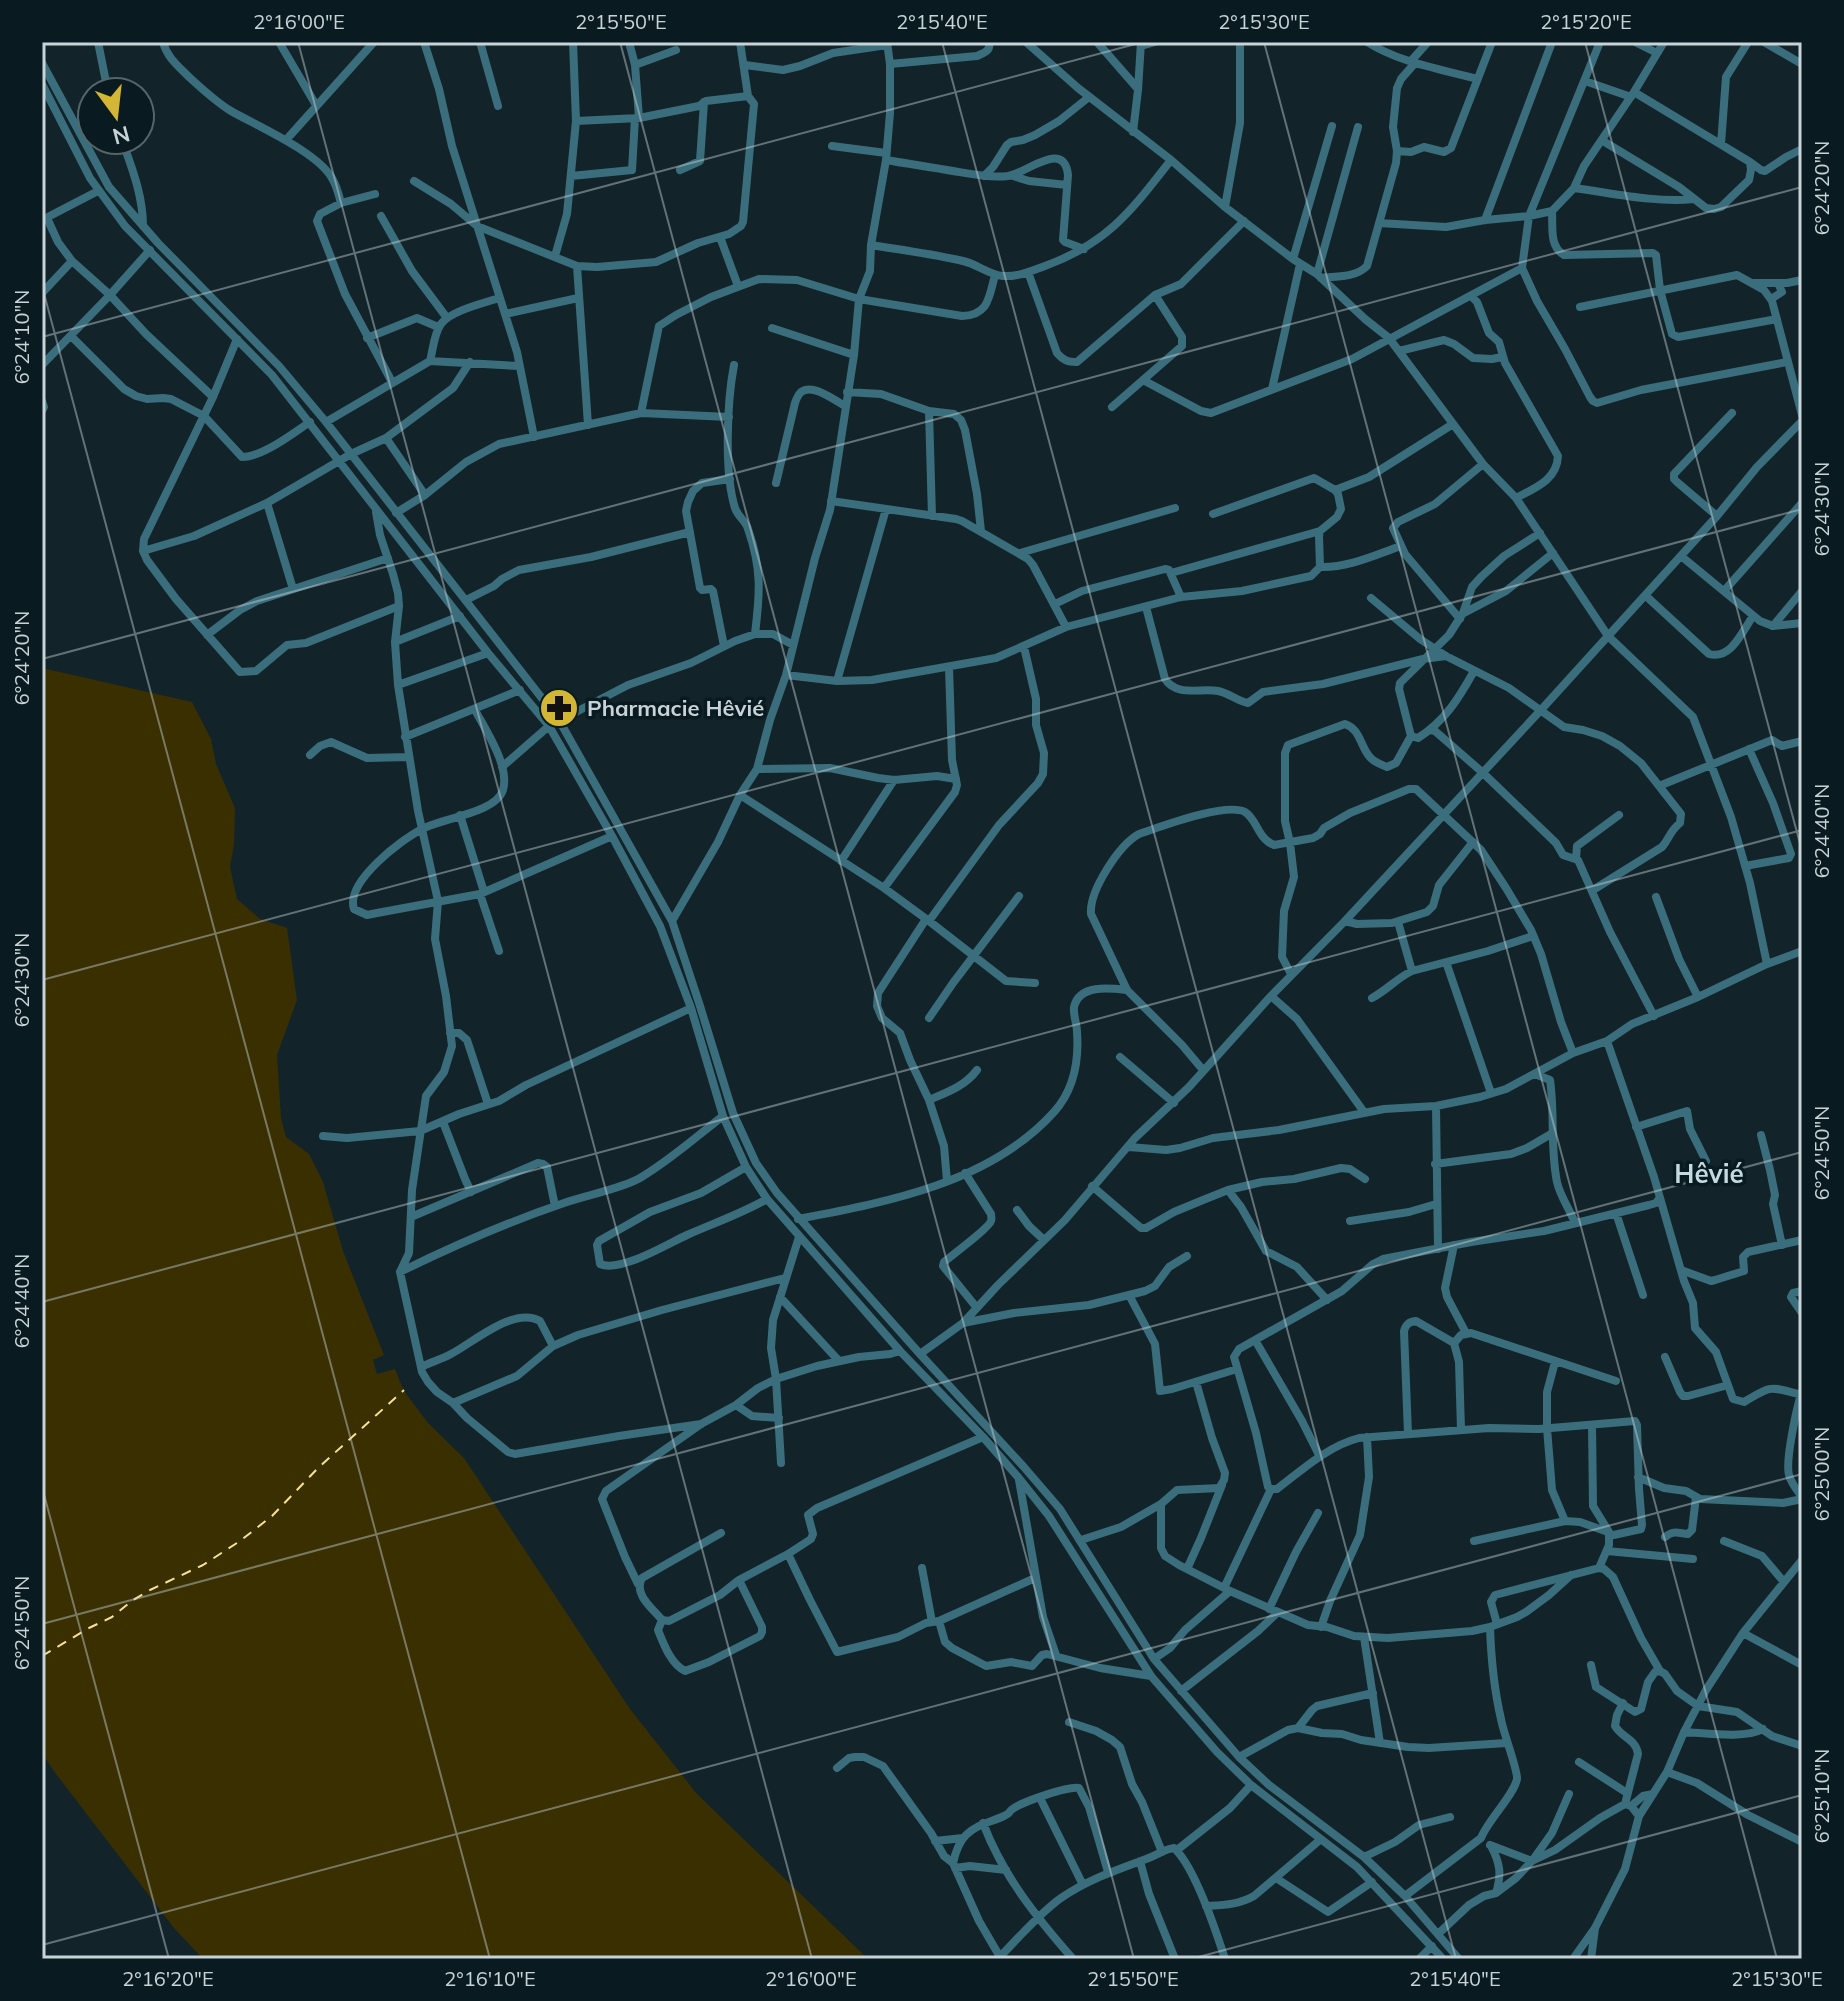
<svg xmlns="http://www.w3.org/2000/svg" width="1844" height="2001" viewBox="0 0 1844 2001" font-family="Mulish,sans-serif">
<style>
.green{fill:#392f01}
.lines{fill:none;stroke-linecap:round;stroke-linejoin:round}
.ferry{stroke:#f7e294;stroke-width:2;stroke-dasharray:10 8;stroke-linecap:butt}
.minor{stroke:#3b6e7c;stroke-width:8}
.ticks{fill:none;stroke:#c8d3d7;stroke-width:2;stroke-opacity:0.45}
.labels{text-anchor:middle;stroke-width:7;stroke-linejoin:round;paint-order:stroke}
.poi-label{font-size:22px;font-weight:bold;fill:#c8d3d7;stroke:#091b20;text-anchor:start}
.quarter-label{font-size:26px;font-weight:bold;fill:#c4dae1;stroke:#091b20}
.neatline{fill:none;stroke:#c8d3d7;stroke-width:3}
.ticks-label{font-size:20px;text-anchor:middle;fill:#c8d3d7}
</style>
<rect width="100%" height="100%" fill="#12242a"/>
<path class="green" d="M42,668L192,702L211,739L216,764L235,808L234,845L230,867L237,899L260,919L287,928L297,1000L277,1055L281,1118L286,1137L309,1154L323,1182L343,1251L384,1355L373,1360L377,1374L395,1369L404,1391L428,1423L464,1458L630,1709L697,1794L868,1959H203L174,1928L53,1770L42,1753Z"/>
<g class="lines">
<path class="ferry" d="M42,1656L89,1628L112,1617L133,1600L150,1590L203,1565L240,1541L272,1516L318,1468L404,1390"/>
<path class="minor" d="M98,42L108,92
M163,42C167,57 177,65 188,76C201,88 216,102 231,111C257,126 320,153 333,180C337,187 339,196 341,203
M279,42L316,105
M424,42L439,89L452,146L517,352L534,437
M480,42L498,106
M629,42L635,65L639,118
M1026,42L1078,88L1171,160L1225,207L1293,259L1317,274L1365,319L1389,338L1483,464L1516,498L1608,636L1693,717L1731,817L1750,883L1767,964
M1097,42L1138,89
M1367,42C1400,63 1441,69 1477,79
M1600,42L1529,216L1522,268L1537,301L1565,349L1590,397L1593,401L1597,403L1641,390L1787,362
M1635,42L1657,53
M1764,42L1802,64
M1141,46L1155,42
M1411,61L1428,42
M42,63L109,187L158,243L279,366L326,422L559,720L672,921L700,1006L733,1113L756,1163L777,1193L920,1354L1023,1466L1060,1509L1154,1659L1239,1757L1269,1785L1364,1857L1405,1896L1459,1959
M890,64L977,56C984,53 991,51 989,42
M635,65L676,50
M745,65L783,70L800,66L833,53L887,45
M1585,81L1631,97
M42,84L90,178L125,226L272,375L488,653L549,726L612,836L660,926L691,1008L723,1116L746,1167L767,1199L900,1351L983,1437L1018,1477L1049,1516L1151,1676L1217,1752L1251,1785L1357,1867L1443,1959
M576,121L639,118L699,106L706,101L748,96
M1133,132L1138,90L1141,42
M122,140C132,168 143,196 143,226
M286,140L374,42
M1603,141L1679,187L1706,208L1714,209L1721,207L1749,180L1751,170L1750,162L1634,92
M1721,144L1726,77L1748,42
M832,146L886,153
M1397,151L1411,152L1424,147L1444,152L1451,148L1492,42
M886,160C908,164 931,167 953,171C971,174 990,178 1008,176C1027,173 1064,139 1068,175L1063,240L1065,242L1084,249
M1750,162L1761,170L1765,171L1786,157L1802,149
M680,170L700,161L704,102
M571,176L632,170L635,118
M984,176L993,167L1007,145L1011,142L1023,140L1035,135L1059,121L1089,97
M1013,176L1029,181L1067,185
M414,181L451,204L477,226L577,266L597,267L656,262L698,243L729,234L741,226L743,222L754,104L748,96L740,42
M1574,188C1613,193 1654,203 1694,199
M375,194L341,203L320,214L317,221L345,294L392,382
M1225,207L1240,123V42
M1552,211C1553,227 1549,246 1564,255L1653,253L1656,255L1660,290L1672,334L1678,337L1777,319
M381,216L412,271L447,318
M47,218L58,242L72,261L110,295L146,334L213,397
M42,220L98,191
M1485,220L1552,42
M1379,223L1446,227L1485,220L1529,216L1552,211L1574,188L1584,166L1634,92L1664,42
M720,237L738,286
M871,245C902,250 933,254 963,261C977,264 989,275 1003,276C1018,277 1031,271 1045,266C1108,243 1131,211 1171,160
M555,256L567,214L576,121L573,42
M1293,259L1332,126
M577,266L588,425
M1028,272L1057,353C1063,360 1067,362 1077,362L1155,295L1181,284L1244,221
M1317,274L1358,127
M1321,278C1337,276 1355,278 1367,266L1396,163L1397,151L1393,127L1397,88L1401,79L1415,63
M1754,283H1787L1802,280
M42,293L72,261
M1471,296L1477,302L1489,333L1499,342L1505,363L1558,456C1557,480 1535,488 1516,498
M1771,299L1782,292L1778,283
M1580,307L1737,275L1764,290L1772,301L1802,415
M505,314L578,298
M772,328L854,355
M71,336L124,389L136,396L147,399L163,398L171,399L204,416L242,457C263,457 293,433 310,422
M367,338L417,318L438,327
M237,339L213,397L144,539L143,551L147,560L176,599L240,672L256,671L287,645L306,643L399,606
M1399,351L1444,340L1454,344L1473,358L1492,359L1502,357
M430,361C433,350 434,333 441,324C450,311 484,303 499,298
M42,365L110,295L150,250
M734,365C727,402 724,473 735,508C738,517 746,521 748,529C762,569 760,593 755,634
M1143,380L1201,411L1211,413L1352,359L1522,268
M1272,389L1300,264
M847,392L881,394L929,411L954,414L961,420L965,430L977,494L981,531
M42,401L44,407L42,411
M1112,407L1182,346V337L1155,295
M929,411L932,516
M641,413L659,326L676,315L711,297L759,279L797,280L859,299L962,316C989,315 989,297 995,275
M326,422L430,361L519,366
M386,438L425,495
M776,483L795,403C796,400 799,394 801,392C813,383 834,400 845,406
M1335,490L1369,477L1453,424
M831,501L956,519L962,521L1028,559L1033,565L1066,627
M267,503L293,589
M376,512L380,535L393,574L398,593L399,606L395,642L398,685L418,811L438,901L435,939L446,996L452,1046L444,1072L426,1096L412,1190L409,1253L400,1272L422,1372L428,1382L437,1392L453,1403L467,1418L508,1452L515,1454L619,1436L701,1424
M396,513L425,495L466,462L499,444L641,413L729,417
M1717,516L1677,482L1674,479V474L1732,413
M143,551L194,536L267,503L351,454L386,438L453,388L470,362
M1020,553L1175,508
M1681,556L1760,621L1773,626L1802,591
M1320,567C1348,568 1375,555 1401,546
M1171,573L1320,531L1337,517L1341,509L1338,494L1335,490L1314,478L1213,514
M1724,591L1802,503
M1646,596L1709,654C1731,660 1742,632 1753,616
M1371,598L1420,639L1446,656L1509,688L1564,727L1583,730L1602,736L1620,746L1641,763L1681,814L1680,823C1669,832 1670,838 1662,847L1593,890
M466,600L494,586L502,579L519,570L591,557L690,532
M1055,604L1082,591L1165,569L1169,570L1181,597
M1146,607L1165,679C1177,697 1200,688 1218,691C1229,693 1237,701 1248,703L1263,692L1323,684L1423,659L1446,656
M1464,613L1506,591L1553,553
M1460,619L1405,554L1393,528L1398,522L1435,504L1483,464
M1773,626L1802,623
M207,635L240,610L257,601L388,558
M395,642L460,616
M724,646L713,591L711,589L702,590L700,588L686,511L688,502L693,491L702,483L730,479
M786,675L837,681L872,680L996,658L1066,627L1181,597L1242,591L1311,576L1320,567L1319,536L1320,531
M837,681L886,509
M398,685L488,653
M475,710C486,731 510,766 503,790C496,813 442,818 422,829C401,840 345,882 354,909L367,915L377,913L480,894L612,836
M1430,730L1435,731L1482,772L1556,843L1563,855L1578,860L1610,932L1654,1016
M1411,736L1418,738C1445,721 1459,698 1474,671
M405,737L520,690
M310,755L320,746L331,742L367,758L409,757
M502,767L549,726L628,685L691,663L735,641L755,634H773L793,645
M757,769L830,768L878,778L894,780L937,776L956,779
M1659,786L1772,740L1782,746L1802,741
M740,795L884,888L929,921L1006,981L1035,983
M460,815L484,892
M1576,858L1577,846L1619,815
M841,861L894,780
M1745,866L1789,858L1791,854L1773,803L1749,749
M884,888L955,792L957,785L952,760L949,667
M480,894L499,951
M1656,897L1679,959L1698,997
M926,919L878,993L877,1006L882,1018L900,1033L910,1060L929,1100L944,1146L947,1181
M672,921L718,842L740,795L757,769L770,720L786,675L815,558L830,510L854,355L859,299L870,271L871,245L886,160L890,113V64L887,42
M929,921L999,825L1038,783L1043,774L1044,753L1036,725V699L1024,647
M1345,921L1357,924L1392,923L1427,912L1433,906L1439,885L1473,842
M1398,922L1412,971
M1446,962L1491,1093
M1291,974L1282,957L1284,911L1294,877L1290,843L1285,821V753L1288,745L1345,724C1360,729 1360,745 1369,756C1373,762 1380,764 1387,767L1396,763L1411,736L1399,689L1400,683L1449,635L1463,613L1472,587L1481,577L1504,556L1540,533
M1271,996L1297,1019L1364,1112
M1372,998C1387,990 1397,978 1412,971L1488,951L1533,936
M929,1018L953,983L1019,896
M450,1033H459L467,1040L488,1104
M1607,1041L1654,1177L1684,1281L1693,1303L1695,1328L1716,1352L1733,1399L1744,1402C1774,1384 1769,1387 1802,1395
M1120,1057L1174,1103
M1203,1070L1182,1045L1127,990L1091,914C1089,891 1119,845 1139,834C1160,827 1226,802 1245,812C1257,819 1257,838 1274,845L1313,838L1320,834L1324,828L1350,813L1409,789H1416L1481,850L1506,888L1531,930L1541,954L1561,1022L1573,1053
M1535,1074L1550,1080C1555,1114 1550,1148 1557,1182C1560,1196 1570,1210 1575,1223
M929,1100C948,1092 965,1086 977,1070
M1436,1106L1438,1249
M443,1122L465,1179L471,1192
M1636,1127L1687,1111L1690,1129L1706,1161
M1761,1135L1770,1170L1775,1195L1773,1204L1782,1245
M323,1136L347,1138L420,1131L459,1114L499,1101L526,1085L691,1008
M1129,1147L1166,1150L1180,1148L1213,1138L1279,1130L1384,1109L1436,1106L1480,1097L1506,1089L1573,1053L1607,1041L1632,1024L1698,997L1767,964L1802,951
M1435,1164L1511,1154L1527,1148L1551,1134
M746,1167L701,1193L650,1212L599,1241L597,1245L600,1264C620,1273 667,1244 687,1235C714,1223 741,1214 767,1199
M965,1173L991,1214C991,1216 992,1219 991,1221C989,1228 952,1255 944,1262L943,1266L977,1308
M1092,1186L1141,1228H1146L1174,1212L1203,1200L1228,1190L1262,1182L1294,1179L1341,1168L1350,1169L1365,1179
M1228,1190L1241,1207L1266,1251L1297,1267L1327,1300
M1017,1210L1029,1226L1044,1240
M1616,1213L1643,1295
M411,1217L538,1163L543,1164L547,1167L555,1206
M798,1219C888,1202 990,1183 1054,1112C1074,1090 1079,1060 1077,1032C1077,1024 1073,1015 1074,1007C1079,984 1110,988 1127,990
M1350,1221L1409,1212L1436,1204
M1454,1245L1445,1288L1447,1297L1466,1333
M1681,1270L1711,1281L1715,1280L1744,1271L1743,1257L1748,1252L1802,1240
M400,1272C453,1246 508,1222 564,1203C586,1195 621,1189 640,1178C669,1161 696,1137 723,1116
M1802,1291L1793,1293L1791,1297L1802,1313
M1129,1295L1155,1344L1160,1391L1172,1389L1237,1369
M780,1297L839,1361
M963,1323L1014,1313L1089,1305L1145,1291L1155,1286L1169,1267L1187,1256
M1255,1340L1302,1421L1320,1457
M1454,1343L1461,1335L1471,1333L1616,1381
M920,1354L963,1323L998,1285L1065,1220L1135,1138L1189,1087L1271,996L1345,921L1540,711L1717,516L1757,467L1802,421
M1665,1357L1680,1392L1683,1396H1688L1728,1385
M1555,1362L1547,1392V1428L1552,1490L1565,1521
M421,1367C431,1362 442,1359 451,1354C474,1342 514,1306 540,1321L553,1346
M1196,1382L1212,1438L1225,1473L1224,1480L1219,1488L1177,1490L1161,1504V1548L1165,1556L1179,1565L1230,1591L1308,1625L1327,1627L1354,1636L1388,1638L1472,1631L1490,1627L1517,1617L1526,1612L1549,1595L1571,1575
M1802,1391C1797,1407 1785,1460 1789,1475C1791,1483 1797,1490 1802,1497
M453,1403L517,1376L553,1346L578,1335L662,1310L785,1278
M736,1405L752,1416L779,1418
M1592,1425L1593,1506L1609,1532V1545L1599,1568
M1408,1434L1404,1331C1406,1324 1409,1322 1416,1321L1454,1343L1459,1362L1461,1430
M781,1463L776,1379L771,1348L773,1320L799,1237
M1638,1477L1664,1488L1686,1491L1700,1499L1783,1503L1802,1499
M1019,1480L1043,1617L1056,1655
M721,1533L642,1578C633,1594 652,1608 662,1620L669,1621L720,1595L739,1580L788,1554L811,1539L813,1534L808,1515L817,1508L983,1437
M1609,1536L1641,1529L1642,1525L1639,1489L1637,1425L1635,1421L1539,1429L1489,1428L1359,1438C1328,1446 1302,1470 1277,1489H1271L1268,1487L1256,1433L1234,1357L1239,1349L1342,1291L1373,1264L1383,1259L1471,1242L1544,1231L1649,1205L1656,1203L1659,1199
M1665,1537C1674,1530 1678,1533 1688,1534L1692,1530L1696,1497
M1081,1540L1121,1527L1161,1504
M1474,1541L1565,1521L1580,1522L1608,1532
M1724,1541L1762,1556L1784,1582
M1607,1551L1693,1559
M788,1554L810,1600L837,1652L898,1637L926,1623L939,1621L1035,1578
M922,1568L932,1622
M1187,1569L1201,1538L1222,1485
M638,1584L625,1557L602,1499L606,1491L701,1424L736,1405L758,1388L776,1379L817,1366L859,1357L890,1354L900,1351
M1224,1588L1271,1489
M1269,1609L1296,1552L1318,1513
M662,1620L658,1630C664,1645 671,1664 685,1671L709,1662L760,1636L762,1632V1627L739,1580
M939,1621L945,1642L952,1648L986,1666L1011,1662L1032,1666L1042,1655L1047,1654L1100,1668L1151,1676
M1497,1624L1491,1602L1495,1595L1599,1568L1604,1569L1613,1577L1641,1638L1660,1671L1665,1674L1677,1691L1698,1706L1737,1712L1772,1736L1802,1746
M1321,1627L1330,1601L1360,1535L1369,1477L1367,1437
M1743,1633L1802,1665
M1364,1637L1380,1743
M1154,1659L1170,1648L1185,1630L1230,1591
M1591,1665L1596,1687L1635,1712L1641,1709L1648,1682L1655,1672L1660,1671
M1181,1691L1258,1631L1278,1612
M1623,1703L1617,1715L1615,1726C1622,1738 1636,1739 1638,1754L1625,1804
M1069,1722L1096,1731L1112,1740L1120,1747L1132,1784L1142,1802L1162,1852
M1298,1728L1312,1710L1317,1706L1373,1693
M1684,1732C1706,1733 1744,1739 1763,1729
M1239,1757L1288,1730L1298,1728L1322,1733L1342,1734L1361,1740L1408,1747L1429,1748L1506,1743
M1579,1762L1627,1793
M837,1768L849,1758L855,1757H864L883,1766L931,1833L944,1856L953,1863
M1667,1772L1697,1783L1748,1815L1802,1842
M1040,1798L1083,1885
M1631,1806L1643,1796L1653,1794
M983,1823C1003,1876 1037,1918 1073,1959
M935,1841L963,1838
M1490,1845L1532,1861L1552,1833L1569,1794
M1491,1846C1500,1863 1502,1874 1496,1893
M1177,1850L1230,1808L1251,1785
M1364,1857L1395,1842L1419,1825L1450,1817
M1140,1861L1149,1894L1175,1959
M955,1868L970,1866L1006,1870
M1276,1878L1328,1912L1372,1882
M1405,1896L1481,1838C1488,1820 1514,1795 1517,1779C1518,1770 1503,1732 1501,1719C1494,1689 1491,1657 1490,1627
M1206,1906C1223,1905 1238,1905 1254,1896L1321,1839
M1438,1934L1469,1905L1484,1896L1496,1893L1516,1878L1532,1861L1555,1850L1600,1818L1625,1804L1631,1806L1639,1816
M1000,1957L979,1921L953,1863C955,1854 959,1842 966,1835C977,1824 991,1822 1004,1816C1014,1811 1005,1814 1014,1808C1025,1801 1068,1786 1079,1788L1089,1807L1108,1872
M999,1958C1016,1940 1041,1912 1061,1898C1087,1880 1116,1870 1146,1859C1156,1856 1164,1849 1174,1848C1195,1867 1216,1931 1225,1959
M1419,1959L1432,1946
M1573,1959L1595,1928L1625,1869L1639,1816L1667,1772L1684,1732L1706,1690L1743,1633L1802,1560
M1591,1959L1595,1928"/>
</g>
<path class="ticks" d="M298,42L812,1959M620,42L1134,1959M942,42L1456,1959M1264,42L1777,1959M1585,42L1802,851M42,286L490,1959M42,337L1143,42M42,659L1802,187M42,980L1802,509M42,1302L1802,830M42,1487L169,1959M42,1624L1802,1152M42,1945L1802,1474M1191,1959L1802,1795"/>
<defs>
<symbol id="pharmacy-disc" viewBox="-11 -11 22 22"><circle r="9.5" fill="#d4b635" stroke="#091b20"/><path d="M-2-6h4v4h4v4h-4v4h-4v-4h-4v-4h4Z" fill="#111"/></symbol>
</defs>
<g fill-rule="evenodd">
<use href="#pharmacy-disc" x="537" y="686" width="44" height="44"/>
</g>
<g class="labels">
<g class="poi-label">
<text x="587" y="716">Pharmacie Hêvié</text>
</g>
<g class="quarter-label">
<text x="1709" y="1183">Hêvié</text>
</g>
</g>
<rect width="1844" height="2001" fill="none" stroke="#091b20" stroke-width="88"/>
<g transform="translate(116 116) rotate(165)"><circle r="38" fill="#091b20" stroke="#556569" stroke-width="2"/>
<path d="M0-6L14 30L0 20L-14 30Z" fill="#d4b635"/>
<text y="-12" font-size="22" font-weight="bold" text-anchor="middle" fill="#c8d3d7">N</text>
</g>
<rect x="44" y="44" width="1756" height="1913" class="neatline"/>
<g class="ticks-label">
<text x="299" y="29">2°16'00"E</text>
<text x="621" y="29">2°15'50"E</text>
<text x="942" y="29">2°15'40"E</text>
<text x="1264" y="29">2°15'30"E</text>
<text x="1586" y="29">2°15'20"E</text>
<text transform="translate(1822 188) rotate(-90)" y="7">6°24'20"N</text>
<text transform="translate(22 337) rotate(-90)" y="7">6°24'10"N</text>
<text transform="translate(1822 509) rotate(-90)" y="7">6°24'30"N</text>
<text transform="translate(22 658) rotate(-90)" y="7">6°24'20"N</text>
<text transform="translate(1822 831) rotate(-90)" y="7">6°24'40"N</text>
<text transform="translate(22 980) rotate(-90)" y="7">6°24'30"N</text>
<text transform="translate(1822 1153) rotate(-90)" y="7">6°24'50"N</text>
<text transform="translate(22 1301) rotate(-90)" y="7">6°24'40"N</text>
<text transform="translate(1822 1474) rotate(-90)" y="7">6°25'00"N</text>
<text transform="translate(22 1623) rotate(-90)" y="7">6°24'50"N</text>
<text transform="translate(1822 1796) rotate(-90)" y="7">6°25'10"N</text>
<text x="168" y="1986">2°16'20"E</text>
<text x="490" y="1986">2°16'10"E</text>
<text x="811" y="1986">2°16'00"E</text>
<text x="1133" y="1986">2°15'50"E</text>
<text x="1455" y="1986">2°15'40"E</text>
<text x="1777" y="1986">2°15'30"E</text>
</g>
</svg>
